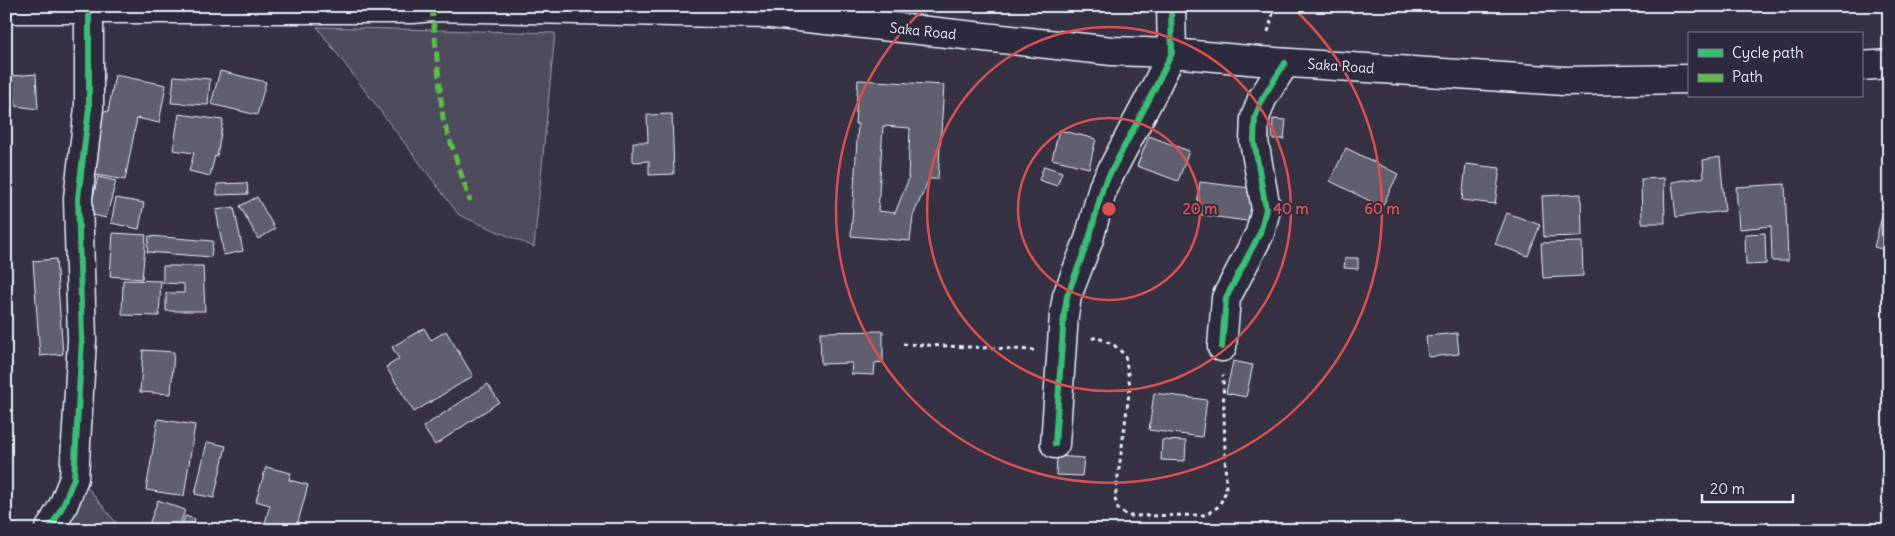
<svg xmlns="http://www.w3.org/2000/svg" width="1895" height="536" viewBox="0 0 1895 536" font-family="Delius,sans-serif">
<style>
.green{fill:#4d4b5c;stroke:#9a9eaa}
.building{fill:#605e6e;stroke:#e8f1f8;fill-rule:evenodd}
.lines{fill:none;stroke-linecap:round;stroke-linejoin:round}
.minor-casing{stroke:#e8f1f8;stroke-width:31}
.secondary-casing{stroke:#e8f1f8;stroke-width:31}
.path{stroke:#e8f1f8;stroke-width:3;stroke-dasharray:4 4;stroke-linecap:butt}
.minor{stroke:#2f2a3d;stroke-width:28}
.secondary{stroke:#2f2a3d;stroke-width:28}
.quiet{stroke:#5cbc4b;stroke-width:5;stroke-dasharray:10 5;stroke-linecap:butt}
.cycleway-casing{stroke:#2f2a3d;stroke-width:9}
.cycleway{stroke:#3abd76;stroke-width:6}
.ring{fill:none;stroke:#da5052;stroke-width:2.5}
.labels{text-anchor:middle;stroke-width:4;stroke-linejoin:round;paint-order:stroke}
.street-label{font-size:14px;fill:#e8f1f8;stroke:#2f2a3d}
.centre{fill:#da5052;stroke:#2f2a3d;stroke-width:2.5}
.ring-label{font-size:15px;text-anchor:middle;font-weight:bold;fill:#da5052;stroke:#2f2a3d;stroke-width:4;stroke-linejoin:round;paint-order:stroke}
</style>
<rect width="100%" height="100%" fill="#363244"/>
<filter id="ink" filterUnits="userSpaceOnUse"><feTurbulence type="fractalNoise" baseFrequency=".02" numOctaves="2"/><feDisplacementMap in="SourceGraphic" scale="10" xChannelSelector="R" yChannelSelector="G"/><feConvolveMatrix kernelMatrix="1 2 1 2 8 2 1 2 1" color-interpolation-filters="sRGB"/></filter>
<g filter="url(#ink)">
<path class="green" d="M317,27L555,33L534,247L459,215Z
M82,481L122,530H62Z"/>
<path class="building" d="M220,71L266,82L257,115L211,104Z
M36,74L38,109L16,106L12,76Z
M115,75L166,85L159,123L137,118L125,180L84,173L96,110L108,112Z
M174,76L210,79L208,105L171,103Z
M858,80L944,85L938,179H929L913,216L910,241L851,236L858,124H855ZM883,126L910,128L908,178H909L895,213L878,211Z
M179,114L223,120L217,157L215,156L210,176L189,171L194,153L173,150Z
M672,114L674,174L649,175V161L633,162V142H648L647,115Z
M1273,119L1286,120L1284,139H1272Z
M1059,130L1096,139L1089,168L1052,159Z
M1149,136L1189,151L1178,181L1137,166Z
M1346,148L1398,174L1382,207L1330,181Z
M1720,157L1725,211L1676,217L1672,182L1704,177L1703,160Z
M1466,164L1500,168L1495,204L1462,200Z
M1044,166L1062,172L1057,186L1039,180Z
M98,177L116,181L106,218L89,214Z
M1664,178L1665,223H1642L1641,179Z
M1200,182L1258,189L1254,222L1196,214Z
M247,183L248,194L217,195V184Z
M1785,184L1788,261H1772L1771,226L1739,229L1736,187Z
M1581,194L1582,236L1544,237L1542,196Z
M257,197L275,229L258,239L240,206Z
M1887,197H1889V251L1874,247Z
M116,198L144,203L139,229L111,223Z
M234,207L243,251L224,255L216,210Z
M1507,213L1540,225L1528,256L1495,244Z
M113,233L146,235L142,279L110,276Z
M1765,233L1766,264L1746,265L1745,234Z
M149,236L213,241L211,257L147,252Z
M1582,242L1583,276L1543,278L1541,243Z
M1345,258H1358V269L1344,268Z
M56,259L63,354L40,356L33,261Z
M163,266H203L205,311H166V293H184V284L163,283Z
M123,280L161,281L159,316L122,315Z
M424,328L431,340L446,331L473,376L414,412L386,367L399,359L392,347Z
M883,331V362L875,363L874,375L851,374L852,363L821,364L820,332Z
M1457,333L1459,354L1428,357L1426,336Z
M143,350L174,352L171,394L140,392Z
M1233,361L1253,365L1246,397L1226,393Z
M488,384L499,402L435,445L423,427Z
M1154,393L1207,400L1202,437L1149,430Z
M158,419L195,425L184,496L146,490Z
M1162,440L1186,441L1185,461L1161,460Z
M207,442L226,446L214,498L195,494Z
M1057,456L1084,458L1082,476L1056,475Z
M266,467L291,473L289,480L308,485L296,530H263L270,505L256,501Z
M158,500L185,510L178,530H147Z
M185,516L195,519L192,530H180Z"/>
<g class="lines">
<defs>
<path id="minor" d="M1222,347L1226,298L1260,233L1266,209L1254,141L1255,118L1262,99L1285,63
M1055,444L1064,315L1067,296L1089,239L1103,187L1154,90L1172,53L1171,6
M49,530L63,506L74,478L82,340L78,198L89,108V9"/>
<path id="secondary" d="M6,9H413L432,7L771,14L1112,51L1172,53L1260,61L1564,81L1689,79
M1861,66L1889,64"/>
</defs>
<use href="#minor" class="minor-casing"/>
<use href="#secondary" class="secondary-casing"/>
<path class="path" d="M1268,32L1275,6
M1092,339L1096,337L1114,345L1125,355L1130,386L1115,499L1118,509L1128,516L1206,515L1219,506L1226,491L1223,375
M903,344L1034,350"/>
<use href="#minor" class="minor"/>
<use href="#secondary" class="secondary"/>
<path class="quiet" d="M432,7L443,119L470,201"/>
<defs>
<path id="cycleway" d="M1222,347L1226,298L1260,233L1266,209L1254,141L1255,118L1262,99L1285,63
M1055,444L1064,315L1067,296L1089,239L1103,187L1154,90L1172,53L1171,6
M49,530L63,506L74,478L82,340L78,198L89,108V9"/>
</defs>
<use href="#cycleway" class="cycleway-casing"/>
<use href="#cycleway" class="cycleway"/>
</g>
</g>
<g class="ring">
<circle cx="1109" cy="209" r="91"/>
<circle cx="1109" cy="209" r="182"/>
<path d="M1293 8A273 273 0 1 1 925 8"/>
</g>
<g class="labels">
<g class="street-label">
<text transform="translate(923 31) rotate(6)" y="5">Saka Road</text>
<text transform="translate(1341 66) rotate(4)" y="5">Saka Road</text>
</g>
</g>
<circle cx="1109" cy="209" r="8" class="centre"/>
<g class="ring-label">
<text x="1200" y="214">20 m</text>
<text x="1291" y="214">40 m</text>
<text x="1382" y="214">60 m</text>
</g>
<rect width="1895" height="536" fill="none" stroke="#2f2a3d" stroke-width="25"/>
<rect x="12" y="12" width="1870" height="511" fill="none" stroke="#e8f1f8" stroke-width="2" filter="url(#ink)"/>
<rect x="1688" y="32" width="175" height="65" fill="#2f2a3d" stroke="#797a88"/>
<rect x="1698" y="49" width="25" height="8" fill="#3abd76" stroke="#797a88"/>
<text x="1732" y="58" font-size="15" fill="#e8f1f8">Cycle path</text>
<rect x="1698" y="74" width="25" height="8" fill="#5cbc4b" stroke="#797a88"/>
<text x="1732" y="82" font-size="15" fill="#e8f1f8">Path</text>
<path d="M1702 494v8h91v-8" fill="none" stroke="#e8f1f8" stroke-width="2.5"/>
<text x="1710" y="494" font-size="15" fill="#e8f1f8" stroke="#2f2a3d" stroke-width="4" paint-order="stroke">20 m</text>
</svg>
